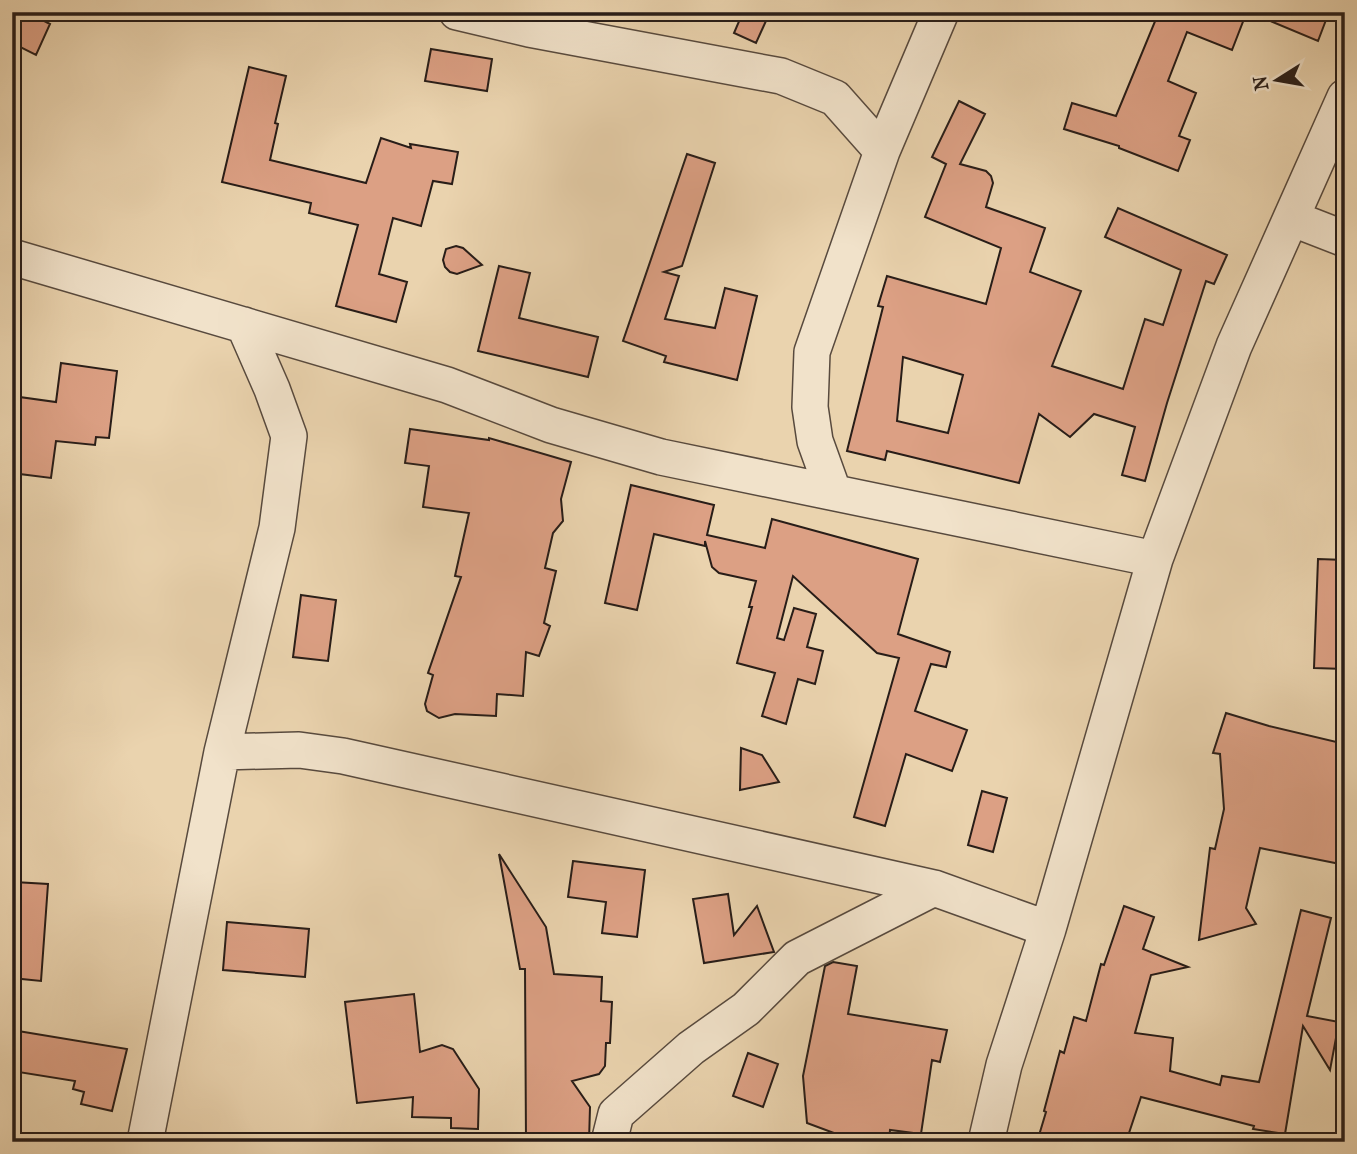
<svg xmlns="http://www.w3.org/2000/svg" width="1357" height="1154" viewBox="0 0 1357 1154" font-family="'IM FELL French Canon',serif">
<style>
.building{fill:#dca084;stroke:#281d18;stroke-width:2;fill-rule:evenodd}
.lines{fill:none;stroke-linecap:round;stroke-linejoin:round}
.minor-casing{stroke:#584a3e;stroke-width:38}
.minor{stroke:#f1e2ca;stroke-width:35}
</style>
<rect width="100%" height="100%" fill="#ead3ae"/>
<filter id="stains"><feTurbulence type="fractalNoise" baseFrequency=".00286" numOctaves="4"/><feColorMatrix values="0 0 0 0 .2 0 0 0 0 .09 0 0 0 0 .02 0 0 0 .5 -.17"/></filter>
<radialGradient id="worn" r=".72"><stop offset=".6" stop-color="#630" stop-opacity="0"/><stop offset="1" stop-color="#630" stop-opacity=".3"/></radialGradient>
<path class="building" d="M12,12H27L50,24L36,55L12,43Z
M743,12H770L756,43L734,33Z
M1141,12H1227L1244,19L1232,50L1187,32L1168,81L1196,93L1179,136L1190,140L1178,171L1119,148V146L1064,129L1072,103L1116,116L1156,19Z
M1249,12H1329L1318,41Z
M431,49L492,59L487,91L425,81Z
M249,67L286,76L275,123L278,124L270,160L366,183L381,138L411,148L410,144L458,152L452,184L433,181L421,226L393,218L379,274L407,282L396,322L336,306L358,225L309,213L311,203L222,182Z
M959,101L985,114L960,164L986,171L991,176L993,183L986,207L1045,228L1030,272L1081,291L1052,366L1123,389L1145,319L1163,325L1181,270L1105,237L1118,208L1227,255L1214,284L1206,281L1167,403L1145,481L1122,475L1135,427L1094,414L1070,437L1039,414L1019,483L887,451L885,460L847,451L883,307L878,306L887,276L986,304L1001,248L925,217L946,164L932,157ZM903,357L963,375L948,433L897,421Z
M687,154L715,163L682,266L664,272L679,276L665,319L715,328L725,288L757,296L737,380L664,362L666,356L623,341Z
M456,246L463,248L482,265L457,274L450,272L445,267L443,260L446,249Z
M499,266L530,273L519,318L598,337L588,377L478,351Z
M61,363L117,371L109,438L96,437L95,445L56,441L51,478L12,473V396L56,402Z
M410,429L489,440V438L571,462L561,499L563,521L553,533L545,568L556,571L544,623L550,626L539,656L526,652L523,696L497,694L496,716L455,714L439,718L427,711L425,704L433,675L428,673L461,577L455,576L469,513L423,507L429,466L405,463Z
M631,485L714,505L707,535L765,548L772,519L918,559L898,634L950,652L946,667L931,664L915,711L967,730L952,771L906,754L885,826L854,817L899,658L877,653L793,576L777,638L784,640L794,608L816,614L807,647L823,651L815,684L798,679L786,724L762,716L775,673L737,663L752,607H749L756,581L719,573L712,567L705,541V546L654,534L637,610L605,603Z
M1318,559L1345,560V669L1314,668Z
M301,595L336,600L328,661L293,657Z
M1226,713L1269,726L1345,744V865L1260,848L1246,908L1256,924L1199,940L1210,848L1215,849L1224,809L1220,754L1213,753Z
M741,748L762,755L779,782L740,790Z
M982,791L1007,798L993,852L968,845Z
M499,854L546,927L554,974L602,977L601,1001L612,1002L610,1043H606L605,1066L599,1074L572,1081L590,1107L589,1142H526L525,969H520Z
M573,861L645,870L637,937L602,933L606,902L568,897Z
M14,882L48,884L41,981L12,978Z
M728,894L734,935L757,906L774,952L704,963L693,899Z
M1124,906L1154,917L1143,949L1188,967L1151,975L1135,1033L1173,1038L1170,1071L1220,1085L1222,1076L1259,1082L1301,910L1331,918L1307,1016L1339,1022L1330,1070L1303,1026L1285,1134L1253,1129L1254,1126L1141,1097L1126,1142H1108L1084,1134L1081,1142H1037L1046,1112L1044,1111L1060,1051L1064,1053L1074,1017L1086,1021L1101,964L1104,965Z
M227,922L309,929L305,977L223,970Z
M833,962L857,966L848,1014L947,1030L940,1062L932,1060L921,1134L890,1130L889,1142H858L807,1123L803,1076L825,966Z
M414,994L420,1052L442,1045L453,1049L479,1089L478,1129L451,1128V1118L412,1117L413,1097L357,1103L345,1002Z
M12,1030L127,1049L112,1111L81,1104L84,1092L73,1089L75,1081L12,1071Z
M748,1053L778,1064L763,1107L733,1096Z"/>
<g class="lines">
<defs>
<path id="minor" d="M457,12L529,29L781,76L835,98L882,151
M1291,218L1345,239
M12,257L447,385L551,425L661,457L1155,559
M833,491L815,441L810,407L812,352L882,151L941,12
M222,752L299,750L343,756L934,888L1048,929
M145,1142L222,752L277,528L289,436L272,389L244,325
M609,1142L616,1114L691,1048L746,1009L797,958L934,888
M986,1142L1004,1065L1048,929L1155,559L1234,346L1345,97"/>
</defs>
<use href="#minor" class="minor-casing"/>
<use href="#minor" class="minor"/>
</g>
<rect width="1357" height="1154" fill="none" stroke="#ead3ae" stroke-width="42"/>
<rect x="14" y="14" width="1329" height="1126" fill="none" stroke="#281d18" stroke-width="3.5"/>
<rect x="21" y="21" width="1315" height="1112" fill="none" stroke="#281d18" stroke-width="2"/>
<g transform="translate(1277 80) rotate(259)" stroke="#f1e2ca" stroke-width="5" paint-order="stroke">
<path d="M0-5L12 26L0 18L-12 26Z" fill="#281d18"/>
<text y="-10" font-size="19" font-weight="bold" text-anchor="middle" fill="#281d18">N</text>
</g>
<rect width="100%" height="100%" filter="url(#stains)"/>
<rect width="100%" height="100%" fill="url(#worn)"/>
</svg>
